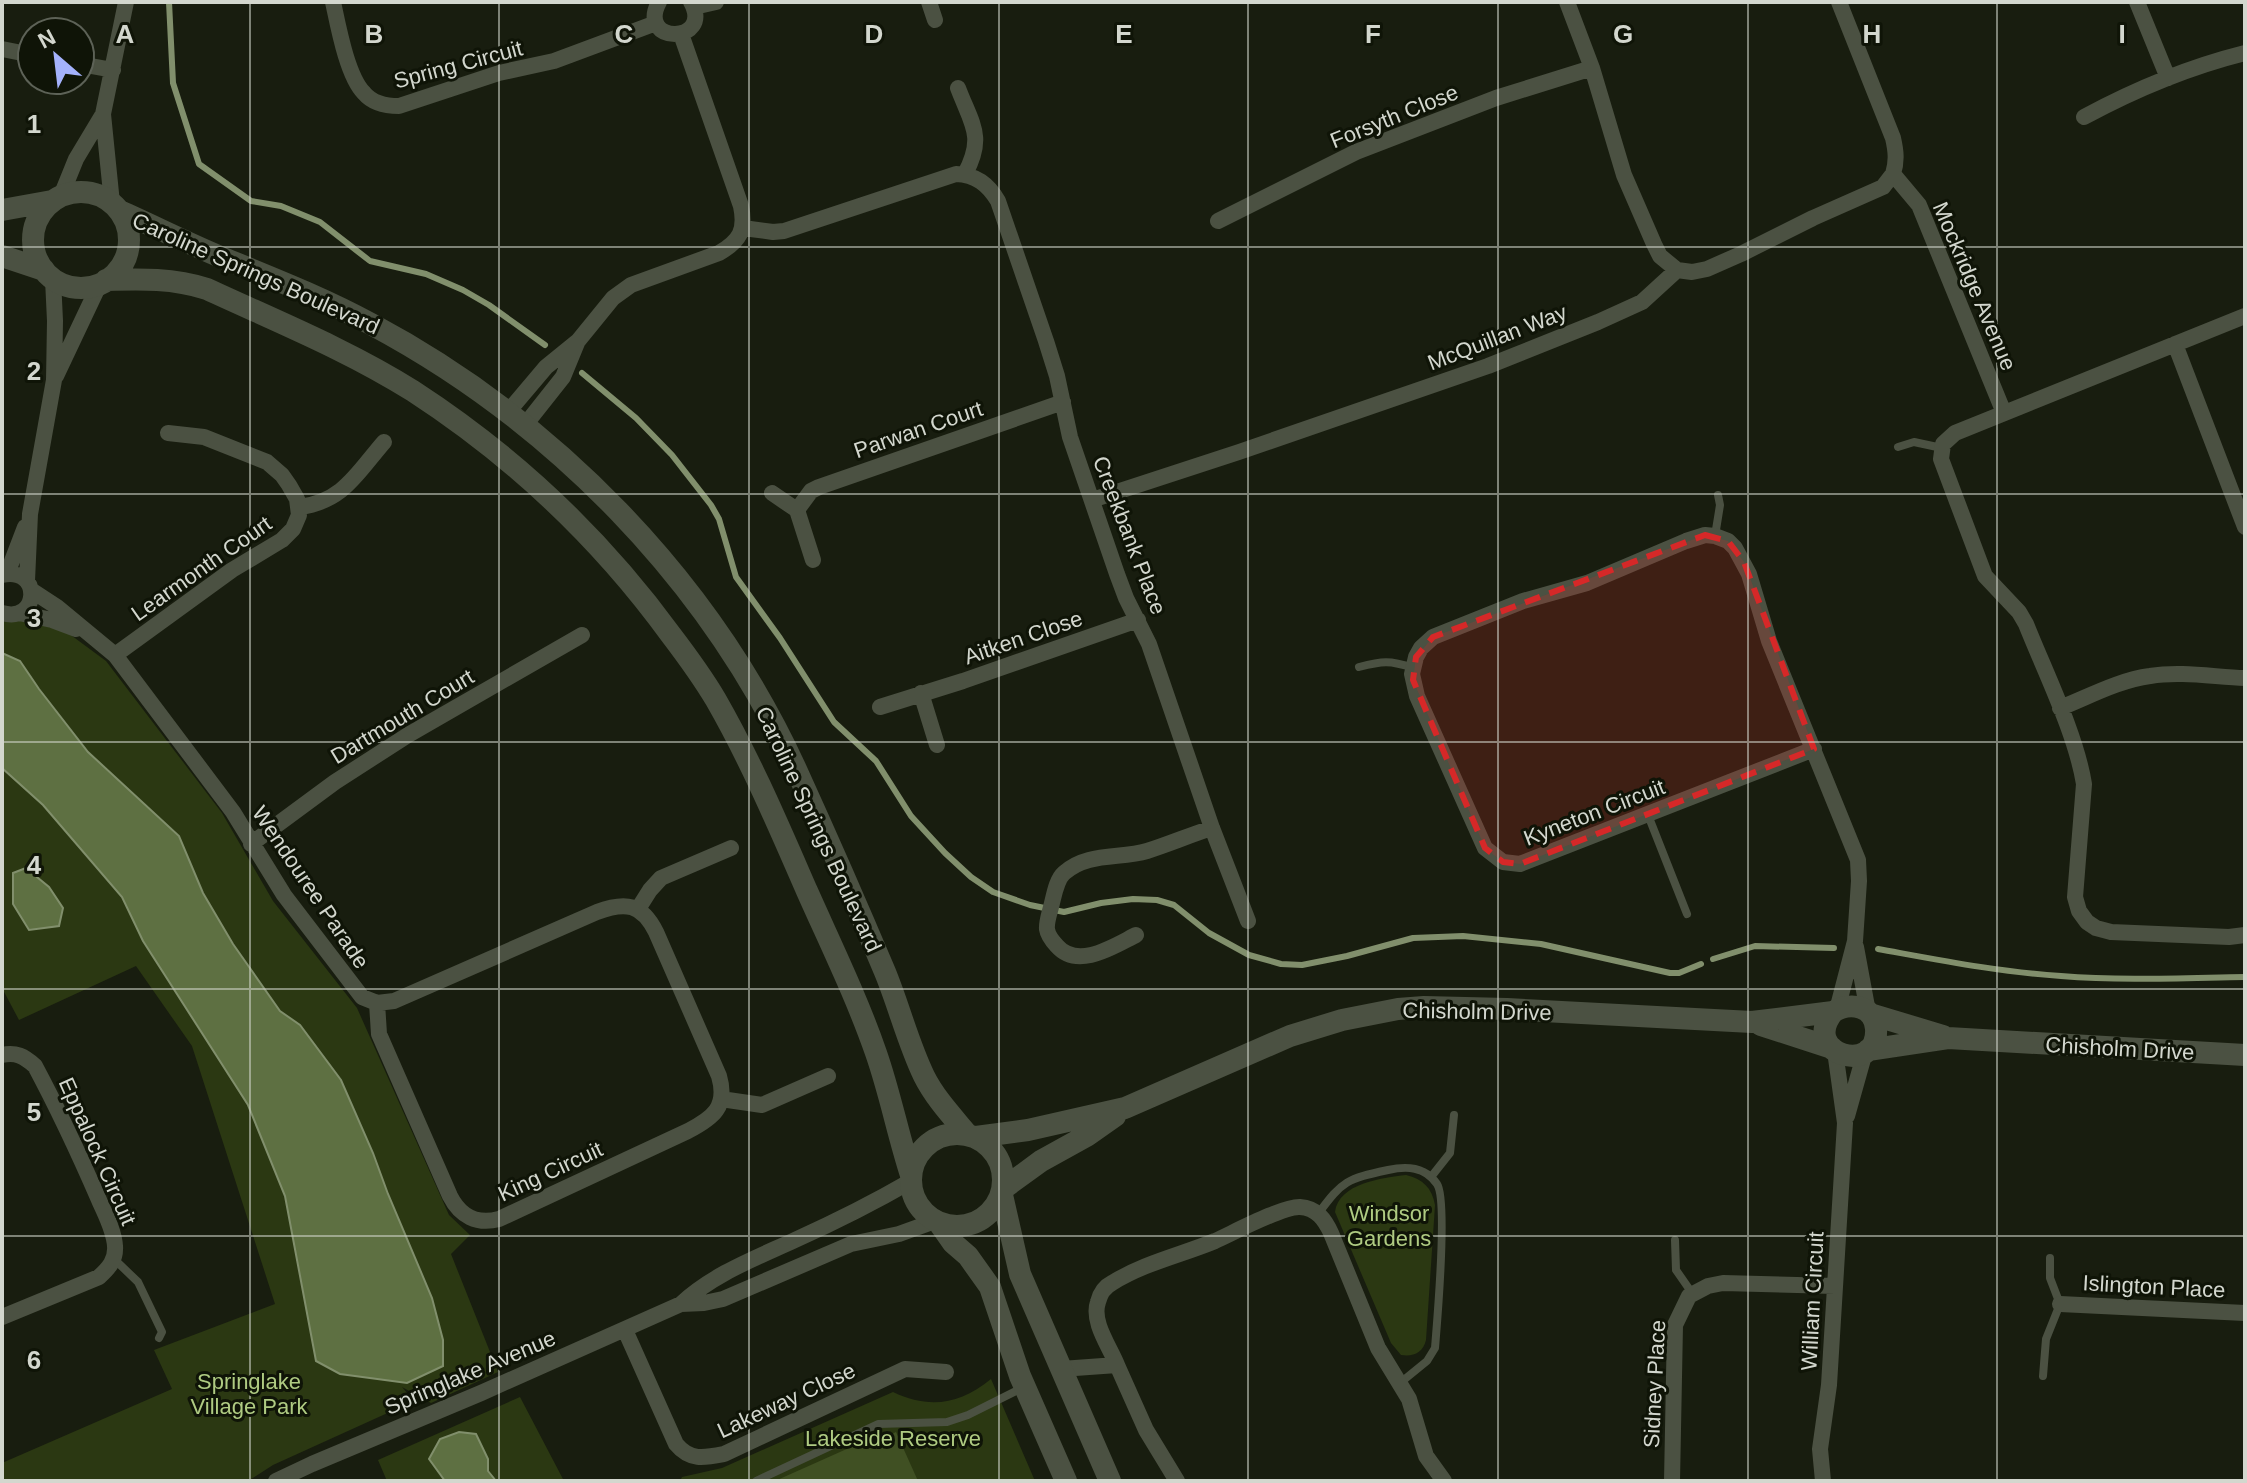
<svg xmlns="http://www.w3.org/2000/svg" width="2247" height="1483" viewBox="0 0 2247 1483" font-family="Arial,sans-serif">
<style>
.green{fill:#2b3812}
.water{fill:#5e7042;stroke:#818f6c;stroke-width:2}
.lines{fill:none;stroke-linecap:round;stroke-linejoin:round}
.stream{stroke:#818f6c;stroke-width:6}
.building{fill:#405023}
.lane{stroke:#4b5142;stroke-width:8}
.street{stroke:#4b5142;stroke-width:16}
.secondary{stroke:#4b5142;stroke-width:22}
.marked{fill:#d62828;fill-opacity:0.2;stroke:#d62828;stroke-width:6;stroke-dasharray:16 10;stroke-linejoin:round}
.grid{fill:none;stroke:#d3d7ce;stroke-width:2;stroke-opacity:0.55}
.labels{text-anchor:middle;stroke-width:6;stroke-linejoin:round;paint-order:stroke}
.street-label{font-size:22px;fill:#d3d7ce;stroke:#0f1407}
.park-label{font-size:22px;fill:#afcb82;stroke:#0f1407}
.grid-label{font-size:26px;text-anchor:middle;font-weight:bold;fill:#d3d7ce;stroke:#0f1407;stroke-width:6;stroke-linejoin:round;paint-order:stroke}
</style>
<rect width="100%" height="100%" fill="#181d0f"/>
<path class="green" d="M2,620H34L64,630L106,661L222,813L273,901L357,1008L449,1215L470,1235L451,1254L498,1372L431,1403L402,1387L414,1401L273,1465L248,1481H2V1463L172,1389L154,1350L275,1304L192,1046L136,966L19,1020L2,988Z
M1406,1175C1423,1179 1432,1188 1435,1205L1426,1340C1423,1353 1413,1357 1401,1355L1391,1343L1335,1212C1339,1183 1382,1178 1406,1175Z
M991,1379L1035,1481H680L682,1477L722,1468L893,1392C929,1409 959,1405 991,1379Z
M520,1397L564,1481H387L378,1460Z"/>
<path class="water" d="M2,653L20,661L39,689L88,752L179,836L203,893L233,944L280,1011L300,1025L341,1080L373,1153L388,1194L432,1298L443,1340V1366L407,1383L340,1374L316,1361L285,1196L248,1105L143,941L122,897L43,805L2,768Z
M26,868L49,887L63,908L59,926L29,930L13,904V873Z
M459,1432L476,1434L488,1459V1471L496,1481H445L429,1459L440,1439Z"/>
<g class="lines">
<path class="stream" d="M169,2L173,83L199,164L251,201L281,206L320,222L370,261L426,274L463,290L489,305L545,345
M582,373L636,418L672,455L711,505L719,519L736,577L780,638L834,722L876,761L911,816L945,853L971,877L993,892L1030,905L1064,912L1101,903L1133,899L1157,900L1174,905L1209,933L1249,955L1281,964L1302,965L1347,956L1413,938L1463,936L1541,944L1670,973H1679L1701,964
M1878,949C1939,960 1999,972 2061,976C2122,981 2184,978 2245,977
M1713,959L1755,946L1834,948"/>
</g>
<path class="building" d="M887,1431L890,1435L896,1432L918,1481H775Z"/>
<g class="lines">
<path class="lane" d="M1898,447L1914,442L1942,448
M1715,536L1720,505L1718,495
M1359,667C1382,661 1390,660 1413,668
M1648,815L1687,914
M1431,1177L1450,1153L1454,1115
M1318,1214C1343,1180 1347,1179 1388,1170C1406,1166 1425,1166 1437,1184C1448,1200 1437,1323 1435,1348L1427,1361L1400,1383
M1675,1240L1676,1270L1692,1293
M114,1259L138,1282L162,1332L159,1338
M2043,1376L2046,1339L2060,1304L2050,1278V1258
M756,1481L878,1424L947,1422L968,1415L1024,1387"/>
<path class="street" d="M333,2C338,25 347,76 364,93C373,104 386,106 399,106L499,73L554,61L656,23
M659,2C636,45 714,44 691,2
M929,2L935,20
M1567,2L1592,68L1624,175L1654,244L1660,256L1677,270
M1839,2L1893,138C1896,151 1897,161 1893,174L1919,205L2004,413
M2137,2L2168,78
M694,7L716,2
M2,49L32,55
M80,64L113,70
M958,88C972,125 985,136 965,174
M103,114L112,203
M2084,117C2136,89 2189,67 2245,53
M61,196L76,159L103,114L126,2
M1218,221L1356,152L1496,98L1592,68
M743,228L773,232L784,231L956,174C976,175 988,184 998,201L1046,341L1057,376L1070,437L1117,574L1126,598L1149,644L1212,828L1248,921
M2245,316L1955,433L1943,444L1941,459L1985,576L2019,612L2026,624C2045,672 2076,734 2084,784L2075,897L2079,911L2087,922L2096,928L2111,932L2229,937L2245,935
M2175,344L2245,527
M56,376L100,283
M507,413L546,367L578,341L613,298L631,285L719,253C740,241 746,230 741,206L681,34
M525,425L563,377L577,343
M772,493L797,510L813,560
M1092,500L1239,452L1488,366L1598,322L1642,302L1677,270L1692,272L1707,269L1741,254L1813,218L1883,187L1893,174
M299,507C343,502 357,473 384,442
M797,510L811,491L819,487L1063,402
M7,574L25,527
M2,575C42,566 40,624 2,613
M27,581L30,514L54,380L55,321L53,279
M31,590L57,607L115,655L233,812L284,895L362,997L377,1003L394,1001L597,912C626,901 642,904 656,932L719,1076C728,1107 713,1118 688,1131L499,1219C477,1225 460,1216 450,1196L379,1034L377,1003
M19,613L52,620L76,629
M115,655L232,570L282,540L293,529L299,515L297,499L289,485L282,475L267,462L204,437L168,433
M921,693L937,745
M880,707L963,681L1138,620
M2060,708C2088,697 2119,680 2150,676C2181,671 2214,677 2245,678
M1814,749L1520,864L1503,862L1485,848L1417,696L1412,674L1416,657L1421,648L1433,637L1523,601L1587,583L1686,541L1705,535L1715,536L1728,541L1735,548L1749,574L1769,641L1858,860L1859,881L1855,941L1837,1010
M251,844L335,782L408,735L582,635
M638,909L650,890L661,878L731,848
M1136,935C1114,946 1078,970 1057,946C1043,931 1046,926 1051,907C1054,896 1056,880 1064,873C1087,852 1120,859 1147,851C1169,844 1190,835 1212,828
M1856,947L1868,1012
M2,1055C16,1052 24,1056 35,1066C58,1109 79,1154 99,1200C105,1214 114,1230 115,1246C116,1260 109,1268 99,1277L2,1317
M721,1099L762,1105L828,1076
M1847,1116L1865,1052
M681,1304L704,1303L723,1299L851,1244L899,1234L935,1221
M2060,1304L2245,1313
M625,1330L676,1444C690,1461 704,1458 724,1454L905,1369L946,1372
M1117,1365C1110,1347 1091,1322 1098,1302C1100,1294 1104,1287 1112,1283C1144,1263 1181,1255 1215,1241C1233,1233 1283,1206 1300,1207C1317,1208 1325,1220 1331,1233L1378,1348L1409,1399L1426,1456L1444,1481
M1061,1369L1117,1365L1146,1430L1177,1481
M276,1481L312,1464L481,1393L681,1304C713,1274 756,1258 795,1240C835,1222 873,1203 911,1181
M1672,1481L1675,1325L1689,1296L1708,1286L1723,1283L1835,1286
M1823,1481L1820,1449L1829,1385L1845,1123L1835,1051"/>
<path class="secondary" d="M33 240a48 48 0 1 1 96 0a48 48 0 1 1-96 0Z
M2,210L52,201
M120,211C156,227 191,245 228,260C277,280 325,299 371,324C553,421 708,579 795,767C826,835 856,903 885,972C899,1006 908,1043 924,1076C935,1098 952,1116 967,1134
M2,256L44,270
M106,280C141,279 173,278 207,289C276,321 348,350 413,391C513,456 601,539 671,635C687,656 703,678 716,700C751,761 779,827 807,891C831,945 857,998 876,1053C890,1093 898,1135 911,1175
M1870,1014L1943,1036
M1761,1025L1832,1048
M1868,1050L1948,1038L2245,1055
M911 1180a46 46 0 1 1 92 0a46 46 0 1 1-92 0Z
M976,1137L1028,1130L1125,1108L1290,1036L1342,1020L1398,1009L1424,1007L1507,1009L1752,1022L1833,1012C1850,1001 1875,1006 1876,1029C1879,1076 1799,1055 1833,1012
M1004,1188L1041,1161L1088,1135L1115,1116
M1002,1195L1020,1274L1110,1481
M939,1223L953,1243L968,1256L990,1287L1020,1376L1066,1481"/>
</g>
<path class="marked" d="M1705,535L1728,541L1744,562L1814,749L1520,864L1503,862L1485,848L1413,680L1416,657L1433,637Z"/>
<path class="grid" d="M250,2V1481M499,2V1481M749,2V1481M999,2V1481M1248,2V1481M1498,2V1481M1748,2V1481M1997,2V1481M2,247H2245M2,494H2245M2,742H2245M2,989H2245M2,1236H2245"/>
<g class="labels">
<g class="street-label">
<text transform="translate(458 64) rotate(-15)" y="8">Spring Circuit</text>
<text transform="translate(1394 116) rotate(-22)" y="8">Forsyth Close</text>
<text transform="translate(256 273) rotate(24)" y="8">Caroline Springs Boulevard</text>
<text transform="translate(1975 286) rotate(67)" y="8">Mockridge Avenue</text>
<text transform="translate(1497 337) rotate(-21)" y="8">McQuillan Way</text>
<text transform="translate(918 429) rotate(-19)" y="8">Parwan Court</text>
<text transform="translate(1130 535) rotate(69)" y="8">Creekbank Place</text>
<text transform="translate(201 568) rotate(-35)" y="8">Learmonth Court</text>
<text transform="translate(1023 637) rotate(-19)" y="8">Aitken Close</text>
<text transform="translate(402 716) rotate(-31)" y="8">Dartmouth Court</text>
<text transform="translate(1594 812) rotate(-21)" y="8">Kyneton Circuit</text>
<text transform="translate(819 829) rotate(65)" y="8">Caroline Springs Boulevard</text>
<text transform="translate(311 887) rotate(56)" y="8">Wendouree Parade</text>
<text transform="translate(1477 1011) rotate(1)" y="8">Chisholm Drive</text>
<text transform="translate(2120 1048) rotate(3)" y="8">Chisholm Drive</text>
<text transform="translate(98 1151) rotate(66)" y="8">Eppalock Circuit</text>
<text transform="translate(550 1171) rotate(-25)" y="8">King Circuit</text>
<text transform="translate(2154 1286) rotate(3)" y="8">Islington Place</text>
<text transform="translate(1812 1301) rotate(-87)" y="8">William Circuit</text>
<text transform="translate(470 1372) rotate(-23)" y="8">Springlake Avenue</text>
<text transform="translate(1654 1384) rotate(-87)" y="8">Sidney Place</text>
<text transform="translate(786 1400) rotate(-25)" y="8">Lakeway Close</text>
</g>
<g class="park-label">
<text x="1389" y="1221">Windsor<tspan x="1389" dy="25">Gardens</tspan></text>
<text x="249" y="1389">Springlake<tspan x="249" dy="25">Village Park</tspan></text>
<text x="893" y="1446">Lakeside Reserve</text>
</g>
</g>
<g class="grid-label">
<text x="125" y="43">A</text>
<text x="374" y="43">B</text>
<text x="624" y="43">C</text>
<text x="874" y="43">D</text>
<text x="1124" y="43">E</text>
<text x="1373" y="43">F</text>
<text x="1623" y="43">G</text>
<text x="1872" y="43">H</text>
<text x="2122" y="43">I</text>
<text x="34" y="133">1</text>
<text x="34" y="380">2</text>
<text x="34" y="627">3</text>
<text x="34" y="874">4</text>
<text x="34" y="1121">5</text>
<text x="34" y="1369">6</text>
</g>
<rect width="2247" height="1483" fill="none" stroke="#d3d7ce" stroke-width="8"/>
<g transform="translate(56 56) rotate(332)"><circle r="38" fill="#0f1407" stroke="#5d6257" stroke-width="2"/>
<path d="M0-6L14 30L0 20L-14 30Z" fill="#a4b2fc"/>
<text y="-12" font-size="22" font-weight="bold" text-anchor="middle" fill="#d3d7ce">N</text>
</g>
</svg>
